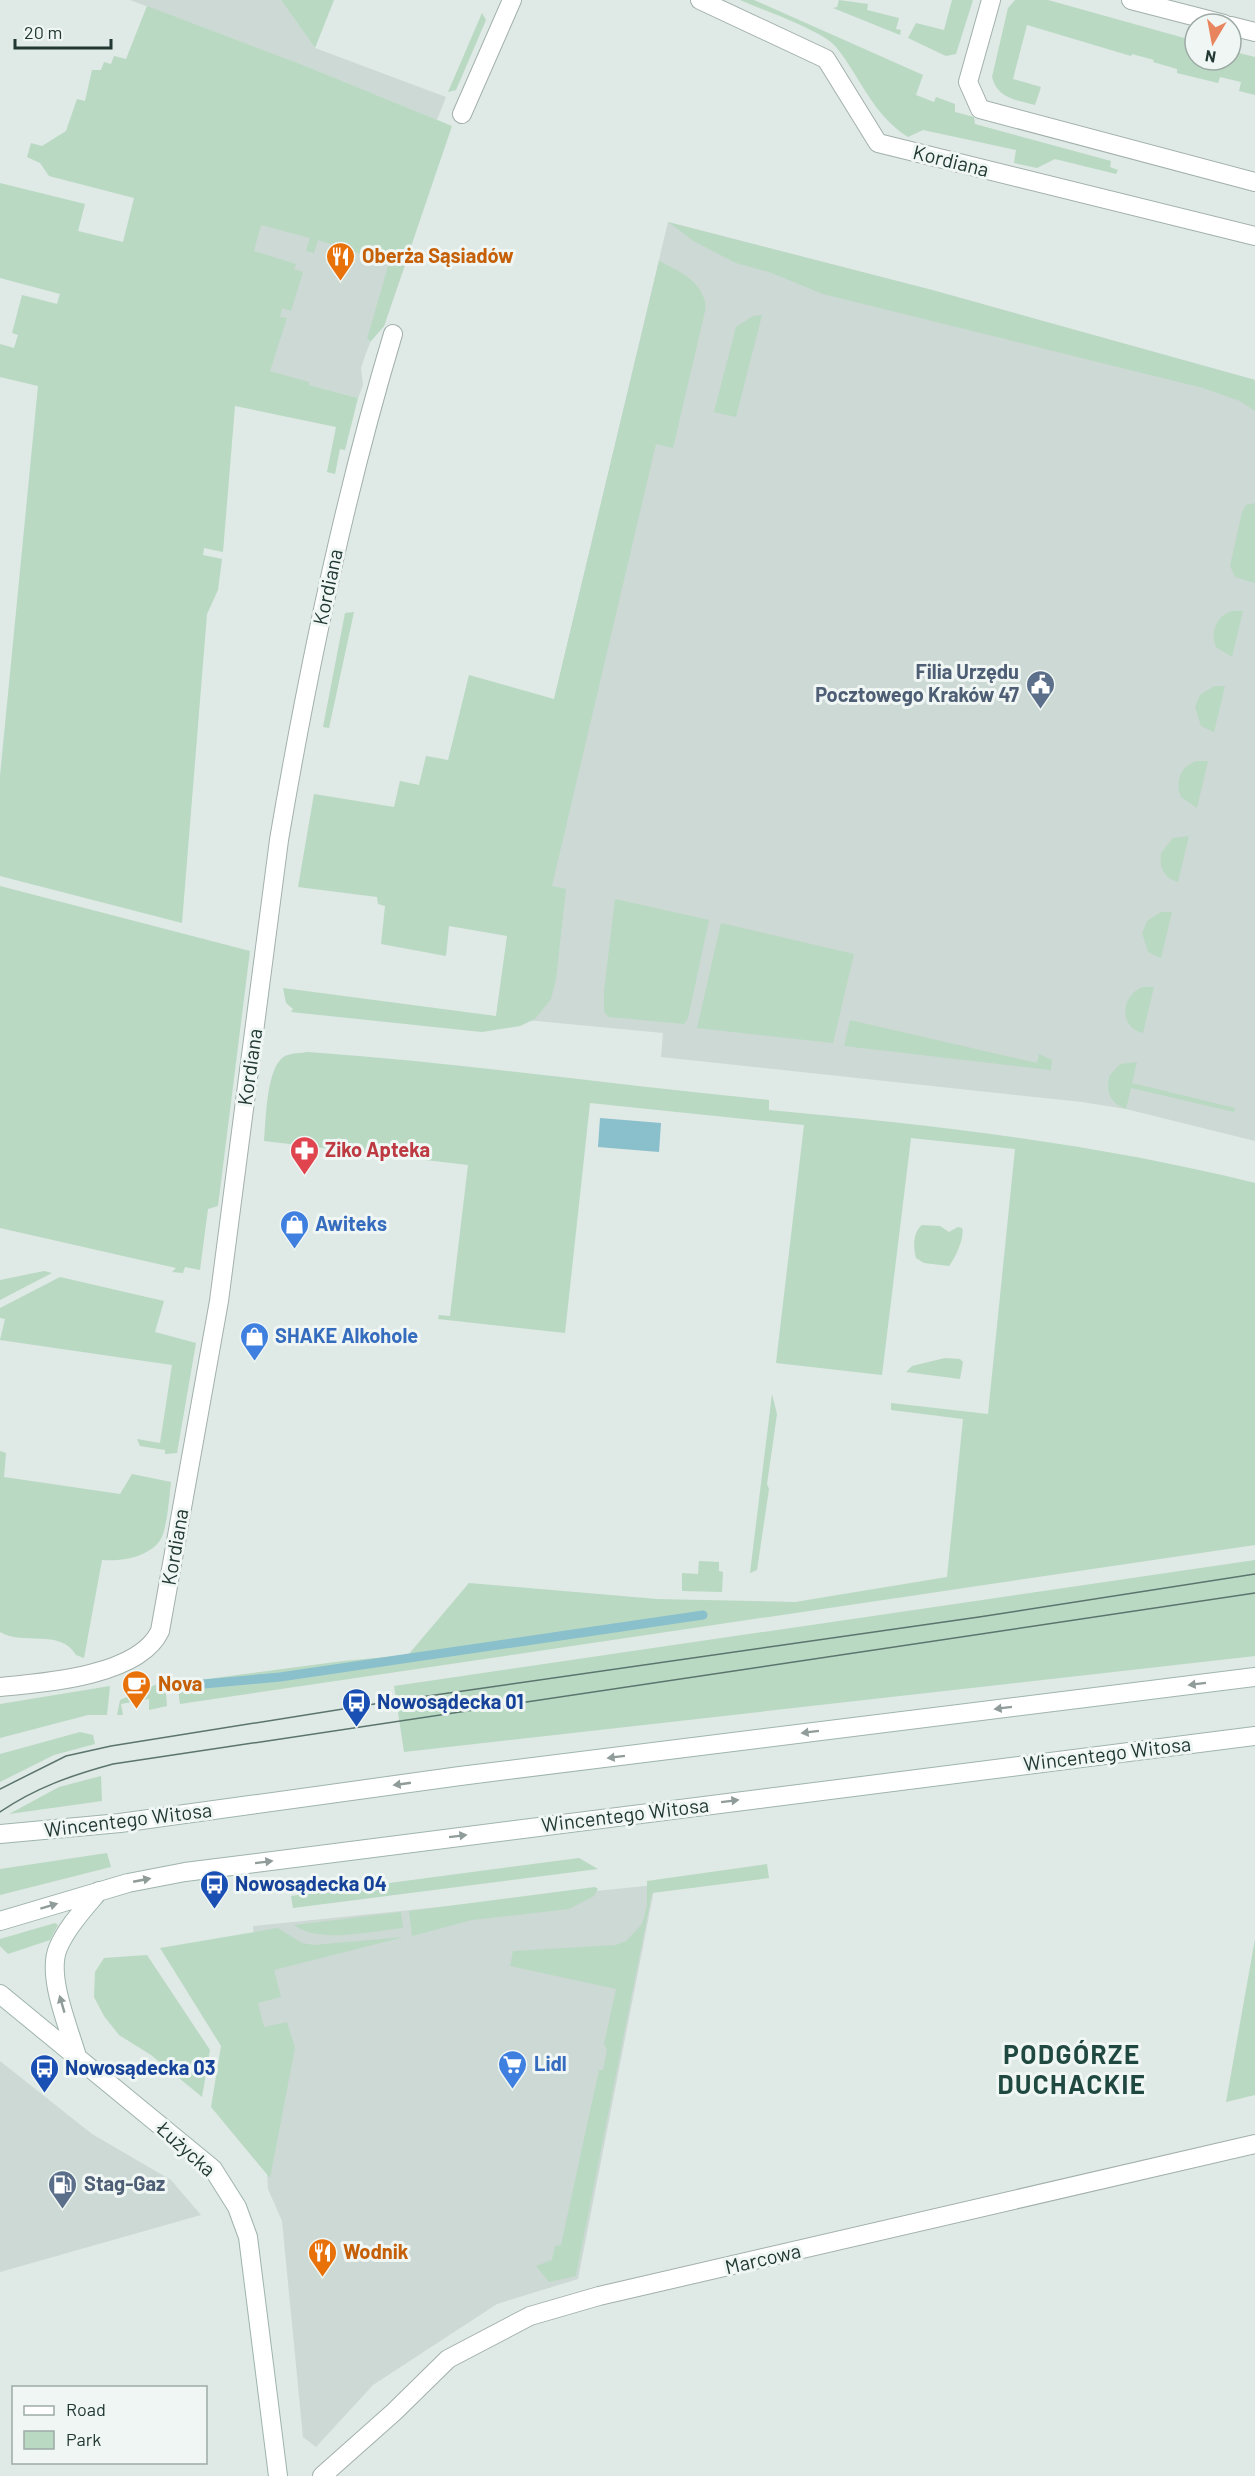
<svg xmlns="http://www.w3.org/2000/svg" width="1255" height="2476" viewBox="0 0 1255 2476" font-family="Barlow,sans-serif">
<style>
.built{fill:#cdd9d4}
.green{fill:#b9d9c3}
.water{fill:#8abfcc}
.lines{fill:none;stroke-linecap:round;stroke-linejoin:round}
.stream{stroke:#8abfcc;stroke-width:9}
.street-casing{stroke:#a2b0ac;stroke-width:20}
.secondary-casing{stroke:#9fb4ad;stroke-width:20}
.street{stroke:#fff;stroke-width:18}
.secondary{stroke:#fff;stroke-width:18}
.tram{stroke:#5b746e;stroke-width:1.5}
.oneway{fill:#909c99}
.labels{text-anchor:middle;stroke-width:6;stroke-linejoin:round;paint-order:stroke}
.street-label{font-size:20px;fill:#213833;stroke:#eff6f3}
.food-label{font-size:20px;font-weight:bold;fill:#c56008;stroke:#eff6f3;text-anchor:start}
.service-label{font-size:20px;font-weight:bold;fill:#4e5e75;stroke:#eff6f3;text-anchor:end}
.health-label{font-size:20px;font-weight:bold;fill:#be3a42;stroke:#eff6f3;text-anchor:start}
.shop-label{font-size:20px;font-weight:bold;fill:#366cbe;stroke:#eff6f3;text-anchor:start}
.transit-label{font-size:20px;font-weight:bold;fill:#164399;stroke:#eff6f3;text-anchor:start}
.district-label{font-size:26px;font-weight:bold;letter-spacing:1.5px;fill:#1f4940;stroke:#eff6f3}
</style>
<rect width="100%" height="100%" fill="#dfe9e5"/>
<path class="built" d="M130,0H281L315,48L446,97L437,120L308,67Z
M210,212L408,257L384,326L371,341L366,353L361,368L363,385L358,398L309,385L47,341L60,294Z
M668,222L932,290L1255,380V1141L1126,1109L1082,1102L661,1057L663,1033L496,1017L523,830Z
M655,1885L578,2279L497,2304L373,2385L316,2447L303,2437L282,2221L268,2189L253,1926Z
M0,2061L92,2134L171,2180L201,2215L0,2272Z"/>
<path class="green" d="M281,0H334L315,48Z
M740,0H754L923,75L916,95L934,102L936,97L955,104V112L974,117L975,124L1111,161L1110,167L1118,170L1116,174L1055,159L1037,168L1014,163L1016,150L923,130L908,137C871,113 862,79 836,47C822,30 762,10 740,0Z
M839,0L868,4L867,10L899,18L896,29L901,30L900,35L833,8L837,7Z
M952,0H973L956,54L946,56L908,38L916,23L944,30Z
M1015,0H1048L1195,41V60H1231V51L1255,57V95L1239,91L1241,82L1220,77L1218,83L1177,73V69L1153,62L1154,60L1132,54L1131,56L1027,25L1013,79L1041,87L1035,105C1016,100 997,98 992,77L1008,8Z
M147,6L308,67L452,126L384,326L371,341L367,339L389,263L318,240L314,253L306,251L310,238L261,225L254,251L296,264L294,269L303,272L291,311L282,308L280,317L287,318L270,371L309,382V385L358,398L345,450L340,449L335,474L327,472L336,427L235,406L223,552L204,548L203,555L222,559L218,590L207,614L182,923L0,876V776L38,386L0,377V344L14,348L18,335L12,333L22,295L57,304L60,294L0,278V183L85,204L78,231L123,242L134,198L49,176L40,163L27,157L31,143L42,146L66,131L77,99L85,101L92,70H101L104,62L111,64L114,56L126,59Z
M482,13L486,20L456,90L448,92Z
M668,222L932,290L1255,380V411L1240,401L1203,388L823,294L769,272L736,263L695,242Z
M659,261C680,272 702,280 706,307L673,448L656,444L552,886L566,889L556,979L551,999L535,1019L520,1026L482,1032L291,1012L293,1009L286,1003L283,988L496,1016L507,936L449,926L446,956L381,944L385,906L378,904L377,897L298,887L314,794L394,807L400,781L419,785L426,756L448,760L469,675L554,699Z
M762,315L736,417L714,412L736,327L753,316Z
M1255,503V583L1235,577L1230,566L1242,512L1246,505Z
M1232,611H1243L1232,657L1216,647C1210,632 1216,616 1232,611Z
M354,612L329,728L323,727L345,613Z
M1214,686H1225L1214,732L1201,726L1195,707L1200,695Z
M1197,761H1208L1197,808L1181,797C1175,782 1180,766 1197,761Z
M1189,836L1178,882C1164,878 1159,868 1161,853L1173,838Z
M0,886L250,951L218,1206L208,1209L200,1270L185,1267L183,1273L172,1272L176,1268L0,1228Z
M615,899L709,920L688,1018L684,1024L609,1017L604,1012V991Z
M1161,912H1172L1161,958L1148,952L1142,933L1147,921Z
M721,923L854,954L833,1043L697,1028Z
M1143,987H1154L1143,1033C1118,1028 1121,994 1143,987Z
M850,1020L1037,1063L1039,1054L1052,1060L1051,1070L844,1046Z
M308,1052C462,1063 615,1085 769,1100V1110C933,1125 1095,1143 1255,1183V1545L180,1704L177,1683L343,1661L408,1655L469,1583L657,1599L795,1602L947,1577L963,1419L891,1410V1403L988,1414L1015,1149L911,1138L882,1375L776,1363L804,1125L590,1103L565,1333L438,1319L439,1315L450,1316L468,1165L264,1141C266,1121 266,1066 285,1056C292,1053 301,1053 308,1052Z
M1137,1062L1132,1083L1235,1108L1234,1112L1131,1088L1126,1109C1110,1103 1105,1092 1110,1075L1120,1064Z
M922,1225L940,1226L949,1232L958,1227L962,1228C965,1237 955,1259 949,1266L924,1263L916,1258C913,1247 913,1232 922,1225Z
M44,1271L52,1273L0,1300V1280Z
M60,1277L164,1301L155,1332L196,1343L177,1453L165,1454V1450L140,1446L137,1439L160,1443L172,1365L0,1340L5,1319L0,1318V1308Z
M945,1358L960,1359L963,1362L960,1379L906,1372L912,1366Z
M772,1394L777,1414L767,1484L769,1489L757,1570L750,1573Z
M0,1451L6,1453L4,1477L120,1494L132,1474L171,1482C169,1499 168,1518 163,1534C156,1556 122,1562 102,1560L84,1658L76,1655C60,1628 23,1646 0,1632Z
M1255,1560V1656L404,1752L394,1686Z
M699,1561L719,1562V1571L723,1572L722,1592L682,1591V1573L698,1574Z
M162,1682H165L167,1706L149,1710V1699L121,1704L123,1715H117L120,1700Z
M110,1686L107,1715H88L0,1738V1704Z
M80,1732L93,1735L95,1744L54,1755L0,1782V1754Z
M101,1776L102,1801L9,1814L59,1787Z
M107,1853L111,1867L0,1895V1869Z
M579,1858L598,1869L293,1908L291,1896Z
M767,1864L769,1878L652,1893L576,2276L549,2282L536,2266L552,2260L555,2246L561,2245L599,2070H603L607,2050L604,2044L616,1989L510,1966L513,1951L616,1945L626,1941L642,1924L647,1906V1881Z
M595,1887L598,1889L594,1896L569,1909L472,1920L412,1936L409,1911Z
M401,1912L403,1928C372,1931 319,1944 294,1925Z
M55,1923L58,1925L50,1940L8,1954L0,1946V1939Z
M278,1928L302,1943L314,1945L404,1937L274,1970L281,1997L258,2003L264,2027L287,2022L295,2048L270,2178L211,2107L221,2046L160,1948Z
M1255,1939V2095L1226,2102Z
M147,1955L210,2050L202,2097L151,2055L119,2035L104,2016L94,1997L95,1972L104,1958Z"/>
<path class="water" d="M600,1118L661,1123L659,1152L598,1147Z"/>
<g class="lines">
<path class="stream" d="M182,1686L280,1677L703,1615"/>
<defs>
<path id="street" d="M700,0L826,59L878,143L1255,236
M991,0L968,82L980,109L1255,182
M1131,0L1224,24
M1231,26L1255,32
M462,114L512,0
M0,1687C44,1683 139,1676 160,1631L219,1301L279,840C308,669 343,500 393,334
M322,2476L394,2412L448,2359L530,2316L599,2296L1255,2144"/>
<path id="secondary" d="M0,1834L120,1823L460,1776L1255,1677
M0,1921L128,1883L185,1872L1255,1736
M0,1994L213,2169L237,2207L248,2237L278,2476
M78,2060C70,2030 46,1977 58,1948C67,1927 84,1909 99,1891"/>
</defs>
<use href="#street" class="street-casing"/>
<use href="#secondary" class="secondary-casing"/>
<use href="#street" class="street"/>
<use href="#secondary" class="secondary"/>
<path class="tram" d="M0,1789L66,1756L111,1746L393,1701L979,1617L1255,1574
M0,1812C35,1788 72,1775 113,1764L1255,1593"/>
</g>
<defs><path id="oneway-solid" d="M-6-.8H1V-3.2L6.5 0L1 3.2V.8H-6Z" transform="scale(1.5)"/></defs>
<g class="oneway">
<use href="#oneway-solid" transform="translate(1197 1684) rotate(173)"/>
<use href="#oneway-solid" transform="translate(1003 1708) rotate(173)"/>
<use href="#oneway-solid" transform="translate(810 1732) rotate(173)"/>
<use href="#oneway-solid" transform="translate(616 1757) rotate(173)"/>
<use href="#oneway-solid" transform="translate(402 1784) rotate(172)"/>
<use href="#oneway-solid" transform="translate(730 1801) rotate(-7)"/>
<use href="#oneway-solid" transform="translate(458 1836) rotate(-7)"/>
<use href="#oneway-solid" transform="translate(264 1862) rotate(-7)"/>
<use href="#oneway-solid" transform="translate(142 1880) rotate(-11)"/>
<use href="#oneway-solid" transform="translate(49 1906) rotate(-17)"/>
<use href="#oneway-solid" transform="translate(62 2004) rotate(-106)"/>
</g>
<defs>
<symbol id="restaurant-pin" viewBox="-11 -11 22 30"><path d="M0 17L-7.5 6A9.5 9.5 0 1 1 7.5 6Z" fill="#e8710a" stroke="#eff6f3"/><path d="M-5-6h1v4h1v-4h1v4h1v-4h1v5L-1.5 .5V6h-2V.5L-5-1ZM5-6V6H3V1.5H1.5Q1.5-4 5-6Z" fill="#fff"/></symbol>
<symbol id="civic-pin" viewBox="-11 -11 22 30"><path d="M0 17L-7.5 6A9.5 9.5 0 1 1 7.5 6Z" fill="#5c6f8a" stroke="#eff6f3"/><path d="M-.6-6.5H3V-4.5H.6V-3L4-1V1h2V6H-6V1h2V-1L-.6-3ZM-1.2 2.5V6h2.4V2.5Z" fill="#fff"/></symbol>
<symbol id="pharmacy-pin" viewBox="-11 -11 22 30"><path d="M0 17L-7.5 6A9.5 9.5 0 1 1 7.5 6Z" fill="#e0444e" stroke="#eff6f3"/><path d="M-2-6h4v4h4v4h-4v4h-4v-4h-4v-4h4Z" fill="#fff"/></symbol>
<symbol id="shop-pin" viewBox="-11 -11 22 30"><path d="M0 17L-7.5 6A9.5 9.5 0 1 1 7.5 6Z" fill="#3f7fe0" stroke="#eff6f3"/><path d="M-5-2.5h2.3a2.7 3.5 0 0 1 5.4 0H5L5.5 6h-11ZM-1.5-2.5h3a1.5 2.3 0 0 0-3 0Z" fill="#fff"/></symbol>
<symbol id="cafe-pin" viewBox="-11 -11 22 30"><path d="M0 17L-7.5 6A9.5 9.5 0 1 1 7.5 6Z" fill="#e8710a" stroke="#eff6f3"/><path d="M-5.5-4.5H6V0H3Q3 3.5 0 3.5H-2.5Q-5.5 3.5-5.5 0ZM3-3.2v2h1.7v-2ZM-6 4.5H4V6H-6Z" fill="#fff"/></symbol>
<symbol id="bus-pin" viewBox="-11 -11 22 30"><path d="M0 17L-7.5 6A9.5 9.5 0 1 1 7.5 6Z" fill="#1a4fb4" stroke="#eff6f3"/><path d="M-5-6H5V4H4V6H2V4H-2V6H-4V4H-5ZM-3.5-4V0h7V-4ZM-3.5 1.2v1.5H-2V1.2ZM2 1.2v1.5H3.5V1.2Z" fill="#fff"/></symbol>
<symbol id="supermarket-pin" viewBox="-11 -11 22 30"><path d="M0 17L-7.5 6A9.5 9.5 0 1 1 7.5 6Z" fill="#3f7fe0" stroke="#eff6f3"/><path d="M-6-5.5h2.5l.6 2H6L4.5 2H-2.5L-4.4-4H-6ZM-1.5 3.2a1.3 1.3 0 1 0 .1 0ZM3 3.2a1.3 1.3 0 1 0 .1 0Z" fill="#fff"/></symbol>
<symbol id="fuel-pin" viewBox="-11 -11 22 30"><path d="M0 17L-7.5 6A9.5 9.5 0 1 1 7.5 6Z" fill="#5c6f8a" stroke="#eff6f3"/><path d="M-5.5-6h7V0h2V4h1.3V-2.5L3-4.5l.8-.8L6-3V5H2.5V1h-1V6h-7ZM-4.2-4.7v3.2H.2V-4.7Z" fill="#fff"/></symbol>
</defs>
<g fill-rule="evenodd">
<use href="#restaurant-pin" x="324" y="240" width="33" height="45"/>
<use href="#civic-pin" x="1024" y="668" width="33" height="45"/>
<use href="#pharmacy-pin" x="288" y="1134" width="33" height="45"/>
<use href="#shop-pin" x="278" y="1208" width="33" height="45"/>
<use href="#shop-pin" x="238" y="1320" width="33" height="45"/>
<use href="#cafe-pin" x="120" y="1668" width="33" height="45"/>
<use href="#bus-pin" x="340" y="1686" width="33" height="45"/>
<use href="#bus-pin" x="198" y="1868" width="33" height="45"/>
<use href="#supermarket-pin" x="496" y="2048" width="33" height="45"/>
<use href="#bus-pin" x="28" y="2052" width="33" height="45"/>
<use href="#fuel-pin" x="46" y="2168" width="33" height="45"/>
<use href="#restaurant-pin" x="306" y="2236" width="33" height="45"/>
</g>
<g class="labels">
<g class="street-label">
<text transform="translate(951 161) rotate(14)" y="7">Kordiana</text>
<text transform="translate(328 587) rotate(-78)" y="7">Kordiana</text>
<text transform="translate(250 1067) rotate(-82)" y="7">Kordiana</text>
<text transform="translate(175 1547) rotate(-80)" y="7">Kordiana</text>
<text transform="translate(1107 1754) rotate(-7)" y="7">Wincentego Witosa</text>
<text transform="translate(625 1815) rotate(-7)" y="7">Wincentego Witosa</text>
<text transform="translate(128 1820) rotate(-7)" y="7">Wincentego Witosa</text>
<text transform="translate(186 2149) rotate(42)" y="7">Łużycka</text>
<text transform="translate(763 2259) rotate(-13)" y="7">Marcowa</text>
</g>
<g class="food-label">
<text x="362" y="263">Oberża Sąsiadów</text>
<text x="158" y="1691">Nova</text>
<text x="343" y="2259">Wodnik</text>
</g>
<g class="service-label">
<text x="1019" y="679">Filia Urzędu<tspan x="1019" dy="23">Pocztowego Kraków 47</tspan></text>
<text x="84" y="2191" text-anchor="start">Stag-Gaz</text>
</g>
<g class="health-label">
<text x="325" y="1157">Ziko Apteka</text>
</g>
<g class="shop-label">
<text x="315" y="1231">Awiteks</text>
<text x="275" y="1343">SHAKE Alkohole</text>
<text x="534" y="2071">Lidl</text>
</g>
<g class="transit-label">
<text x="377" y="1709">Nowosądecka 01</text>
<text x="235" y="1891">Nowosądecka 04</text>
<text x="65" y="2075">Nowosądecka 03</text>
</g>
<g class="district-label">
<text x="1072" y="2064">PODGÓRZE<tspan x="1072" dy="30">DUCHACKIE</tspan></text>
</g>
</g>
<rect x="12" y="2386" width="195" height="78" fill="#eff6f3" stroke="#9daaa6" stroke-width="1.5"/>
<rect x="24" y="2406" width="30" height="9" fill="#ffffff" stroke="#9daaa6" stroke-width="1.5"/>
<text x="66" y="2416" font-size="18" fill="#213833">Road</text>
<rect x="24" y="2431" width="30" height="18" fill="#b9d9c3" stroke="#9daaa6" stroke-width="1.5"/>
<text x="66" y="2446" font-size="18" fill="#213833">Park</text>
<g transform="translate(1213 42) rotate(190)"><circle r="28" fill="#eff6f3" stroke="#9daaa6" stroke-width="1.5"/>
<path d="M0-4.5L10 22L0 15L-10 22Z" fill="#e9855e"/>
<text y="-9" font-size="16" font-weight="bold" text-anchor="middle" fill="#213833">N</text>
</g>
<path d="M15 39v9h96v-9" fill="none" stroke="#213833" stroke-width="3"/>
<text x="24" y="39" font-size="18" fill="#213833" stroke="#eff6f3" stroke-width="4.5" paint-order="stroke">20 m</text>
</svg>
